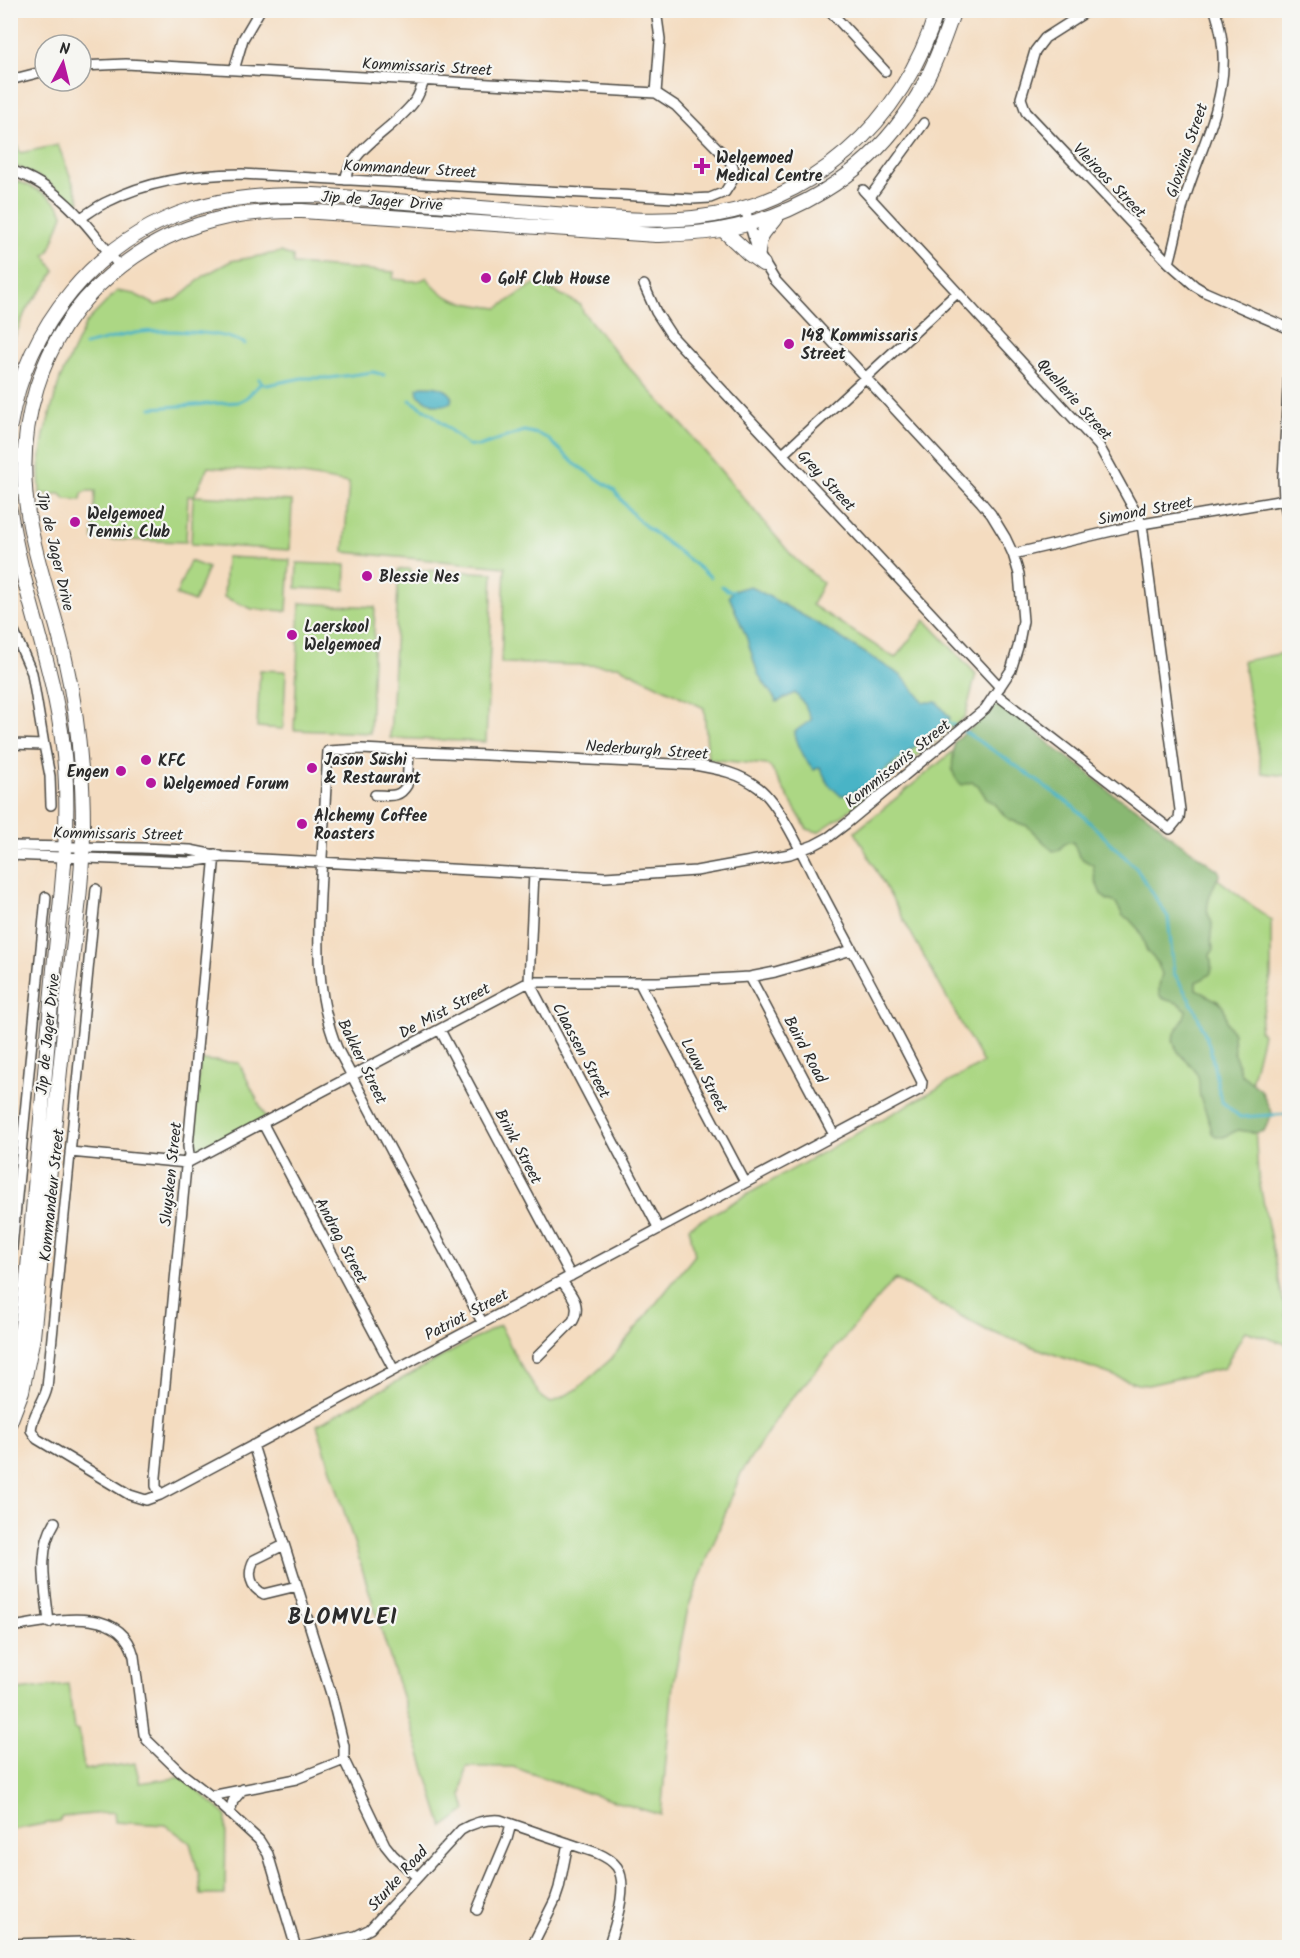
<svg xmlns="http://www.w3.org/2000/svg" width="1300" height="1958" viewBox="0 0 1300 1958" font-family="Kalam,sans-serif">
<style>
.green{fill:#acd784;stroke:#6c8158;stroke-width:1.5}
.forest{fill:#89b872;stroke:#5a724e;stroke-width:1.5}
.water{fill:#49b4c6;stroke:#3a7078;stroke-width:1.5}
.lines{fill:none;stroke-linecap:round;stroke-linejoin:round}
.stream{stroke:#49b4c6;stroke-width:3}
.minor-casing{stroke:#494641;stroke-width:12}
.secondary-casing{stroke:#494641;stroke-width:16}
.minor{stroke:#fff;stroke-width:9}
.secondary{stroke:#fff;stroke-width:14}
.poi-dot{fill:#b5179e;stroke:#f6f6f2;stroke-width:2}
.labels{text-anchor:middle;stroke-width:4.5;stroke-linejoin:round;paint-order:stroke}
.street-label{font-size:16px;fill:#2b2b2b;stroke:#f6f6f2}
.poi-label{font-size:16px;font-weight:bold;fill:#2b2b2b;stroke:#f6f6f2;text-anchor:start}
.district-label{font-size:22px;font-weight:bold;letter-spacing:1.5px;fill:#2b2b2b;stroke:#f6f6f2}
</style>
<rect width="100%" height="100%" fill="#f6f6f2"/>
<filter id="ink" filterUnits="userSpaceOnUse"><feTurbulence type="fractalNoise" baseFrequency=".0167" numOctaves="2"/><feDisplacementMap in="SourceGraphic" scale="12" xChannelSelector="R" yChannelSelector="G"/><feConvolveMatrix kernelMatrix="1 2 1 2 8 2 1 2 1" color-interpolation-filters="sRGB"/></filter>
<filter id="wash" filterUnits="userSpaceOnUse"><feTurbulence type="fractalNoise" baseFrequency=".008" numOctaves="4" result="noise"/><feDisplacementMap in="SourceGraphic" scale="24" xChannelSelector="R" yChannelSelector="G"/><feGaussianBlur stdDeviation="1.35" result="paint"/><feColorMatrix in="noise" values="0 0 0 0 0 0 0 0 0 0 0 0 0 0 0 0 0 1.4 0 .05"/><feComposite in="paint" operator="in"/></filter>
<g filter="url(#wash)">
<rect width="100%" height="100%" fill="#f4dcc0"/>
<path class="green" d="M11,129L20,153L58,145L80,201L75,204L45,180L11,164Z
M11,179C27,184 59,197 63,215L49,252L45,255L55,271L46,285L27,308L11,346Z
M281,252L293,257V264L394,272L393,279C404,280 418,284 427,277C441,303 472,304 498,308L537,282L581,305L583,312L622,360L685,428L794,558L823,583L812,605L895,658L925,620L976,674L965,717L845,814L818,832L807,829L771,768L767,765L708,759L704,708L618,666L501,663L505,567L344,552L349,483L291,473L208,467L194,496L292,501L290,550L191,544L193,496H188L186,542L93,539L95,491H86L82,494L81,500L65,499L61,494H40L39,468L44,435L60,379L86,323L117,291L134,294L156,305L177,299L205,275L231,261Z
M226,557L290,560L287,611L252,609L224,597Z
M190,561L208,568L194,602L176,595Z
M297,563L346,565L345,590L296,588Z
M399,569H411V574H421L422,570L493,573L486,742L390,738Z
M300,603L375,607L370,733L294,730Z
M1289,652H1290L1289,776L1262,773L1243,661Z
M260,670L286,671L283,729L257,727Z
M1001,712L1271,920V977L1259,1030L1263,1034L1252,1079L1258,1175L1289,1331V1345L1245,1331L1224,1368L1148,1385L1137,1384L986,1330L895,1279L782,1410L741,1473L688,1608L673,1683L661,1815L584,1792L513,1767H466L462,1796L466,1811L443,1827L317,1425L500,1325L518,1361L542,1398L551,1403L576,1390L611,1359L695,1255L689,1227L983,1063L855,832Z
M200,1060L239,1063L266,1118L201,1151L196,1150L192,1143Z
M68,1684L74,1729L79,1730L84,1770L135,1763L140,1783L182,1777L226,1815L225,1895H201L199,1875L190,1843L166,1825L115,1822L114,1812L62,1817L59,1821L11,1830L10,1691Z"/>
<path class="forest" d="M997,705L1004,707L1017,715L1053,747L1084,769L1111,793L1144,813L1159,825L1166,833L1218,870L1220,874C1215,882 1205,904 1208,913C1209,918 1213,921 1212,926C1211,938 1209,937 1214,949L1210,955C1213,974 1214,974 1196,982V989L1219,1002L1224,1008L1227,1023L1233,1033L1234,1052L1241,1074L1261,1090L1272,1114L1264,1131L1256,1133L1238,1130C1228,1134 1222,1142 1212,1133C1210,1120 1204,1109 1200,1097C1198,1089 1201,1082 1197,1074C1189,1059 1178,1059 1173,1040C1175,1028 1185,1022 1186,1010C1174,993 1150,1011 1162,974L1157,962L1147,951L1139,930L1129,919L1123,916L1116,903L1106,899L1101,894L1095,880L1093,865C1076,856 1080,857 1073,842H1066L1059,850L1053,851L1027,826L1010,820L1004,815L995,804L986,798L978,785L972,782L962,785C946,772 955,758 954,742L975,725L990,708Z"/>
<path class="water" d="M422,386C433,386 445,386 452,396L451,402C439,410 428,402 418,395L417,388Z
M750,586L820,625L902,676L924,702H937L950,718L863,788L841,796L828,784L820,767L814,770C803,758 799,747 794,732L811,720L805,705L795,693L777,702L758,674L746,636L729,596L733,591Z"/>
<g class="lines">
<path class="stream" d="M85,345C102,341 119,336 135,333C159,329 226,331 245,344
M259,379L261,383L267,385L302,378H330L373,372L384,375
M410,400L432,414L467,445L479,446L524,431L538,434L547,438L575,464L613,489L635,517L644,525L711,577
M151,408L238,402L246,398L261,383
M722,586L727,590L733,591
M946,721L958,728
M963,731L1008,760L1074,807L1136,868L1168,917L1174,973L1195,1009L1210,1047L1221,1101L1240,1117L1290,1114"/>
</g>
</g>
<g filter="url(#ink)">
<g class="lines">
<defs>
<path id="minor" d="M829,10L885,71
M1089,10L1045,38L1035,51L1021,98L1026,112L1169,263L1195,286L1205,292L1290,329
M81,66L126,64L656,93L676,106L728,159L733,166L734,175L732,181L725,192L710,198L692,199L242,174C197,174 150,180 109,201C99,205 90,212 81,218
M234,70L243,39L260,10
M10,80L45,71
M656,93L660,39L656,10
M10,170C62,187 88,226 120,267
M345,180C351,148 395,128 414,102C419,96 421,88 424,81
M863,190L1099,446L1142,524L1180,810L1179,818L1170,829L996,694
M870,197L924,123
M1169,263C1176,240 1179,215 1187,192C1208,128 1238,81 1215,10
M644,285L656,312L671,335L1000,687
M1290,352L1283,477L1284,500L1290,530
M783,454L957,293
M1013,554L1142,524L1284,500
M10,623L32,673L44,745L10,744
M44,745L50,776L51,805
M375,795C389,795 399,799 407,785L409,752
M10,846L141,848L190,850L220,856
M10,855L189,862L223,857L605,877L696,871L790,854L814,845L829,837L846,824L985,709L1011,670L1018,647L1023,621L1019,574L1013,554L1005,537L991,514L981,502L774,279L758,253L745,209
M534,873L529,982L659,1229
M96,889L47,1388C44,1403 32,1414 31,1430L37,1439L130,1495L146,1500L160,1495L921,1089L922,1082C890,1018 855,956 822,893C808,866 781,805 759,788C740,773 718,769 695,765L361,749L328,751C326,792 323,834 321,875C318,934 314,992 337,1048L482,1322
M750,977L834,1135
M639,982L745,1182
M440,1030L571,1276
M263,1124L394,1370
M70,1152L187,1163L529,982H658L750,977L775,972L852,950
M10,1268L46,897
M537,1357L573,1321C582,1304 571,1295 562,1281
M253,1445L332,1697L344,1746V1760L385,1845L393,1855L417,1877
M160,1495L156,1486V1477L186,1167L189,1155L188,1146L215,854
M284,1545L254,1560C247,1573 250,1588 264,1594L297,1586
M49,1623C46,1589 36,1552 55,1522
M10,1627C50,1622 120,1602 134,1656L144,1734L147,1740L180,1772L211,1796L259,1840L268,1854L296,1948
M211,1796L296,1779L344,1760
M230,1814L233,1801L243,1789
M477,1910L507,1839L511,1824
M10,1944L119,1941L127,1942L140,1948
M300,1948L356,1936L370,1929L461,1830C473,1823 486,1819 500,1820L597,1853C604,1856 612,1860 617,1867C630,1887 614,1927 608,1948
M531,1948L555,1900L559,1888L568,1843"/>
<path id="secondary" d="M723,230L749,254L763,264
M758,253C759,230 768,231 778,214
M10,425C27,326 96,240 192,209C231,196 272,195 313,195C386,200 458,206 530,212C584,216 640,223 693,218C810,207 904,122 937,10
M10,511C22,591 54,666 63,746C72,820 61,895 54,969C45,1068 37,1168 28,1268L22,1325L10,1386
M10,1422L22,1391L33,1337C45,1228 55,1119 66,1011C72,952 83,887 83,828C83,771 78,715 65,659C55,612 37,567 29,520C13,431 39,336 109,276C167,226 227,210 302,211L656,235C678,234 699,234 720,230C792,218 861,177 903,118C927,86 941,48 954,10"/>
</defs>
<use href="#minor" class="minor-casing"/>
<use href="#secondary" class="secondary-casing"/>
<use href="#minor" class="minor"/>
<use href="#secondary" class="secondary"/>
</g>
</g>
<g class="poi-dot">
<path d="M699 157h6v6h6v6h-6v6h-6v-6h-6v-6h6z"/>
<circle cx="486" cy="278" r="6"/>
<circle cx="789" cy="344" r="6"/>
<circle cx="75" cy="522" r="6"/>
<circle cx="367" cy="576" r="6"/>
<circle cx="292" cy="635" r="6"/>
<circle cx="146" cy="760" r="6"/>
<circle cx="312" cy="768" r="6"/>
<circle cx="121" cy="771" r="6"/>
<circle cx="151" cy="783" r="6"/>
<circle cx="302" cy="824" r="6"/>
</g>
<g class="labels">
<g class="street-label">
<text transform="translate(427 66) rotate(3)" y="6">Kommissaris Street</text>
<text transform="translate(1186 150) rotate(-71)" y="6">Gloxinia Street</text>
<text transform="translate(410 168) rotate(3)" y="6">Kommandeur Street</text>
<text transform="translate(1110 180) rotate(46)" y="6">Vleiroos Street</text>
<text transform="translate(382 200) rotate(4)" y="6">Jip de Jager Drive</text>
<text transform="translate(1075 399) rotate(48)" y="6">Quellerie Street</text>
<text transform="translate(827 480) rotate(47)" y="6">Grey Street</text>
<text transform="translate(1145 510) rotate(-11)" y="6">Simond Street</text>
<text transform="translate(56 551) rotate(77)" y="6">Jip de Jager Drive</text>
<text transform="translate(647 749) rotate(4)" y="6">Nederburgh Street</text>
<text transform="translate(897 763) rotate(-39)" y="6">Kommissaris Street</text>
<text transform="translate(118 833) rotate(1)" y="6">Kommissaris Street</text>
<text transform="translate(444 1010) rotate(-28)" y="6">De Mist Street</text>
<text transform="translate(47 1034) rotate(-84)" y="6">Jip de Jager Drive</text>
<text transform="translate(806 1049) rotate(62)" y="6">Baird Road</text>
<text transform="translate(582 1050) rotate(62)" y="6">Claassen Street</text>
<text transform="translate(363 1061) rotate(64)" y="6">Bakker Street</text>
<text transform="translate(705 1075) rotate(62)" y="6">Louw Street</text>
<text transform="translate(519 1146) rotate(62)" y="6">Brink Street</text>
<text transform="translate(170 1174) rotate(-84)" y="6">Sluysken Street</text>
<text transform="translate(51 1195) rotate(-84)" y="6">Kommandeur Street</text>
<text transform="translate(342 1240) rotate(62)" y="6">Andrag Street</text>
<text transform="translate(466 1314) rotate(-28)" y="6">Patriot Street</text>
<text transform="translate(397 1878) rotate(-48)" y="6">Sturke Road</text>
</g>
<g class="poi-label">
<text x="716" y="163">Welgemoed<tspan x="716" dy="18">Medical Centre</tspan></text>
<text x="498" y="284">Golf Club House</text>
<text x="801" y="341">148 Kommissaris<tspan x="801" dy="18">Street</tspan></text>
<text x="87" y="519">Welgemoed<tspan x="87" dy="18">Tennis Club</tspan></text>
<text x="379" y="582">Blessie Nes</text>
<text x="304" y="632">Laerskool<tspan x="304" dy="18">Welgemoed</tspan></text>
<text x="324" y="765">Jason Sushi<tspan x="324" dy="18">&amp; Restaurant</tspan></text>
<text x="158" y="766">KFC</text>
<text x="109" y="777" text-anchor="end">Engen</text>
<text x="163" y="789">Welgemoed Forum</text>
<text x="314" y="821">Alchemy Coffee<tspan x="314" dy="18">Roasters</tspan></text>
</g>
<g class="district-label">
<text x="343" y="1624">BLOMVLEI</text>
</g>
</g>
<rect width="1300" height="1958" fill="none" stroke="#f6f6f2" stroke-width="36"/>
<g transform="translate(63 63) rotate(7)"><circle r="28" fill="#f6f6f2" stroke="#a5a5a2" stroke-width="1.5"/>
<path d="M0-4.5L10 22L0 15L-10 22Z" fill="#b5179e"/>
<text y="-9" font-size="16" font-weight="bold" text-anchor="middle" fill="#2b2b2b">N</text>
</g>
</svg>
